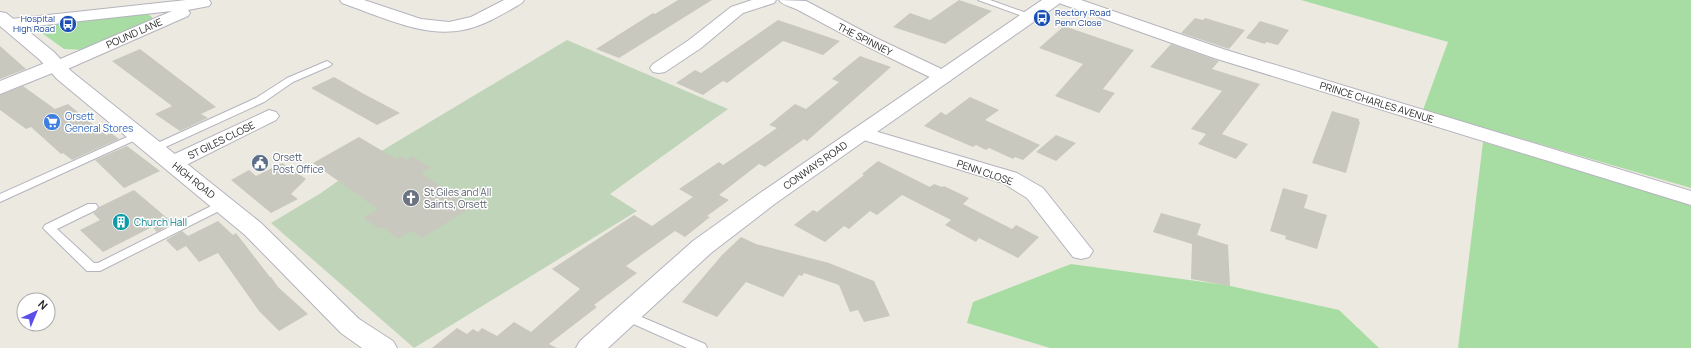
<svg xmlns="http://www.w3.org/2000/svg" width="1691" height="348" viewBox="0 0 1691 348" font-family="Manrope,sans-serif">
<style>
.green{fill:#a7dda2}
.cemetery{fill:#bfd4b9}
.building{fill:#c8c8be}
.lines{fill:none;stroke-linecap:round;stroke-linejoin:round}
.service-casing{stroke:#b4b3be;stroke-width:2}
.minor-casing{stroke:#b4b3be;stroke-width:2}
.secondary-casing{stroke:#b4b3be;stroke-width:2}
.service{fill:#fff;fill-rule:evenodd}
.minor{fill:#fff;fill-rule:evenodd}
.secondary{fill:#fff;fill-rule:evenodd}
.labels{text-anchor:middle;stroke-width:3;stroke-linejoin:round;paint-order:stroke}
.far-transit-label{font-size:9px;fill:#164399;stroke:#fff;text-anchor:start}
.street-label{font-size:10px;fill:#2c2c2c;stroke:#fff}
.shop-label{font-size:10px;fill:#366cbe;stroke:#fff;text-anchor:start}
.service-label{font-size:10px;fill:#4e5e75;stroke:#fff;text-anchor:start}
.worship-label{font-size:10px;fill:#5b616d;stroke:#fff;text-anchor:start}
.culture-label{font-size:10px;fill:#0d838f;stroke:#fff;text-anchor:start}
</style>
<rect width="100%" height="100%" fill="#eceae0"/>
<path class="green" d="M1301,0H1691V188L1423,110L1448,42Z
M141,14H148L152,17V21L87,50L64,49L35,28L41,25Z
M1483,142L1691,204V348H1458Z
M1071,264L1226,285L1339,310L1379,348H1050L967,323L973,302Z"/>
<path class="cemetery" d="M567,40L728,109L610,194L637,211L414,348L271,223L321,193L373,156Z"/>
<path class="building" d="M678,0H712L619,58L596,49L653,13L655,14Z
M959,0L992,11L945,44L893,27L910,13L930,20Z
M1195,18L1203,20L1205,18L1245,30L1229,49L1181,33Z
M778,20L840,41L823,55L783,41L727,83L723,81L703,95L676,83L695,70L701,73Z
M1260,21L1289,30L1278,45L1266,42L1265,44L1246,38Z
M1064,26L1134,50L1103,89L1115,93L1099,113L1055,96L1083,64L1039,48Z
M1171,44L1219,61L1212,69L1260,84L1222,134L1248,144L1236,159L1198,144L1206,134L1191,129L1222,91L1150,67Z
M0,46L26,69L0,79Z
M140,49L216,107L201,114L208,118L180,131L155,114L172,106L112,61Z
M860,56L891,67L807,141L804,139L765,167L759,164L719,195L729,200L707,216L710,217L685,237L675,231L626,266L637,273L594,305L597,307L549,344L557,348H432L457,328L467,334L473,329L478,332L482,328L497,336L514,322L531,332L580,289L552,269L634,215L652,226L693,197L679,189L719,162L723,165L732,159L777,128L769,125L795,104L806,109L839,82L832,79Z
M334,77L364,94L400,113L377,125L311,88Z
M23,86L55,109L68,104L106,135L111,133L119,139L72,160L63,153L61,154L31,127L26,129L0,110V95Z
M970,97L999,110L985,120L1040,145L1023,160L1015,157L1013,159L989,148L986,150L976,145L973,147L924,126L941,112L946,115Z
M1332,111L1359,119V122H1360L1346,173L1312,163Z
M1056,135L1076,143L1056,161L1036,152Z
M359,137L396,159L401,156L406,160L413,156L431,168L421,173L472,207L422,238L411,231L398,239L383,227L379,229L363,218L378,209L313,163Z
M127,146L160,171L124,188L95,160Z
M878,161L930,187L934,184L942,187L944,186L969,198L963,204L1012,229L1016,225L1039,237L1018,258L979,238L976,242L945,225L951,220L902,195L877,215L870,211L849,229L844,226L825,242L794,225L813,210L817,212L864,175L862,174Z
M282,163L306,179L291,194L298,199L271,213L231,180L249,170L256,176Z
M1283,188L1308,195L1304,208L1327,215L1317,249L1285,239L1286,236L1270,231Z
M134,190L173,223L157,232L152,227L103,252L80,230L100,220L93,213L97,211L99,207Z
M1161,213L1201,224L1197,235L1228,245L1230,286L1191,279L1192,244L1153,232Z
M218,221L233,235L236,233L270,277H271L278,287L308,314L279,331L259,311L218,253L199,262L186,246L177,251L166,240L182,231L188,236Z
M741,237L756,244L829,263L874,281L890,316L864,322L858,310L850,312L839,285L804,273L802,276L799,275L783,297L746,282L717,317L682,302L722,255Z"/>
<g class="lines">
<defs>
<path id="service" d="M978,0H990L1035,16L1034,18H1028Z
M327,61L332,64L330,66L293,82L264,102L159,150H151L150,148L151,146L256,98L287,78Z
M138,132L142,133L143,135L142,137L0,202V194Z
M223,200L227,201L229,204L227,207L100,271H87L43,228L45,225L88,204H96L98,207L96,210L57,229L94,263H98Z
M625,310L705,344L707,348H687L620,318L618,315L620,312Z"/>
<path id="minor" d="M186,0H209L211,3L209,6L188,10L190,13L188,16L63,71L55,72L0,94V81L50,61L58,60L172,11L8,29L2,28L0,25L2,20Z
M340,0H364L421,19L449,22L471,17L504,0H524L522,3C503,14 484,26 463,30C423,38 380,16 342,3Z
M752,0H776L774,3L743,13L701,48L665,72L659,73L653,72L650,68L653,64L689,40L731,7Z
M779,0L806,1L876,38L950,73L953,77L950,81L944,82L938,81C891,59 846,36 800,11C794,7 783,6 779,0Z
M1057,0H1081L1226,50L1691,191V205L1214,58L1059,3Z
M269,110L276,112L279,116L276,120L180,168L173,169L166,168L163,163L166,158Z
M861,127L1017,173L1043,188L1093,251L1089,257L1081,259L1073,257L1027,198L1003,183L854,137L851,133L854,129Z"/>
<path id="secondary" d="M1042,0H1061L1059,4L776,203L711,253L608,348H576L580,341L693,241L760,193Z
M0,12L6,13L54,52L71,71L261,223L359,319L393,341L397,348H362L341,333L245,235L57,79L40,60L0,26Z"/>
</defs>
<use href="#service" class="service-casing"/>
<use href="#minor" class="minor-casing"/>
<use href="#secondary" class="secondary-casing"/>
<use href="#service" class="service"/>
<use href="#minor" class="minor"/>
<use href="#secondary" class="secondary"/>
</g>
<defs>
<symbol id="bus-disc" viewBox="-11 -11 22 22"><circle r="9.5" fill="#1a4fb4" stroke="#fff"/><path d="M-5-6H5V4H4V6H2V4H-2V6H-4V4H-5ZM-3.5-4V0h7V-4ZM-3.5 1.2v1.5H-2V1.2ZM2 1.2v1.5H3.5V1.2Z" fill="#fff"/></symbol>
<symbol id="supermarket-disc" viewBox="-11 -11 22 22"><circle r="9.5" fill="#3f7fe0" stroke="#fff"/><path d="M-6-5.5h2.5l.6 2H6L4.5 2H-2.5L-4.4-4H-6ZM-1.5 3.2a1.3 1.3 0 1 0 .1 0ZM3 3.2a1.3 1.3 0 1 0 .1 0Z" fill="#fff"/></symbol>
<symbol id="civic-disc" viewBox="-11 -11 22 22"><circle r="9.5" fill="#5c6f8a" stroke="#fff"/><path d="M-.6-6.5H3V-4.5H.6V-3L4-1V1h2V6H-6V1h2V-1L-.6-3ZM-1.2 2.5V6h2.4V2.5Z" fill="#fff"/></symbol>
<symbol id="church-disc" viewBox="-11 -11 22 22"><circle r="9.5" fill="#6b7280" stroke="#fff"/><path d="M-1.2-6h2.4v3.5h3.3v2.4h-3.3V6h-2.4V-.1h-3.3v-2.4h3.3Z" fill="#fff"/></symbol>
<symbol id="building-disc" viewBox="-11 -11 22 22"><circle r="9.5" fill="#0f9aa8" stroke="#fff"/><path d="M-4-6H4V6H1V3H-1V6H-4ZM-2.5-4.3h1.7v1.8h-1.7ZM.8-4.3h1.7v1.8H.8ZM-2.5-1h1.7V.8h-1.7ZM.8-1h1.7V.8H.8Z" fill="#fff"/></symbol>
</defs>
<g fill-rule="evenodd">
<use href="#bus-disc" x="1032" y="8" width="20" height="20"/>
<use href="#bus-disc" x="58" y="14" width="20" height="20"/>
<use href="#supermarket-disc" x="42" y="112" width="20" height="20"/>
<use href="#civic-disc" x="250" y="153" width="20" height="20"/>
<use href="#church-disc" x="401" y="188" width="20" height="20"/>
<use href="#building-disc" x="111" y="212" width="20" height="20"/>
</g>
<g class="labels">
<g class="far-transit-label">
<text x="1055" y="16">Rectory Road<tspan x="1055" dy="10">Penn Close</tspan></text>
<text x="55" y="22" text-anchor="end">Hospital<tspan x="55" dy="10">High Road</tspan></text>
</g>
<g class="street-label">
<text transform="translate(134 33) rotate(-24)" y="4">POUND LANE</text>
<text transform="translate(865 39) rotate(27)" y="4">THE SPINNEY</text>
<text transform="translate(1377 102) rotate(17)" y="4">PRINCE CHARLES AVENUE</text>
<text transform="translate(221 140) rotate(-26)" y="4">ST GILES CLOSE</text>
<text transform="translate(815 165) rotate(-35)" y="4">CONWAYS ROAD</text>
<text transform="translate(985 172) rotate(19)" y="4">PENN CLOSE</text>
<text transform="translate(194 180) rotate(39)" y="4">HIGH ROAD</text>
</g>
<g class="shop-label">
<text x="65" y="120">Orsett<tspan x="65" dy="12">General Stores</tspan></text>
</g>
<g class="service-label">
<text x="273" y="161">Orsett<tspan x="273" dy="12">Post Office</tspan></text>
</g>
<g class="worship-label">
<text x="424" y="196">St Giles and All<tspan x="424" dy="12">Saints, Orsett</tspan></text>
</g>
<g class="culture-label">
<text x="134" y="226">Church Hall</text>
</g>
</g>
<g transform="translate(36 312) rotate(44)"><circle r="19" fill="#ffffff" stroke="#ababab"/>
<path d="M0-3L7 15L0 10L-7 15Z" fill="#5a50e9"/>
<text y="-6" font-size="11" font-weight="bold" text-anchor="middle" fill="#2c2c2c">N</text>
</g>
</svg>
